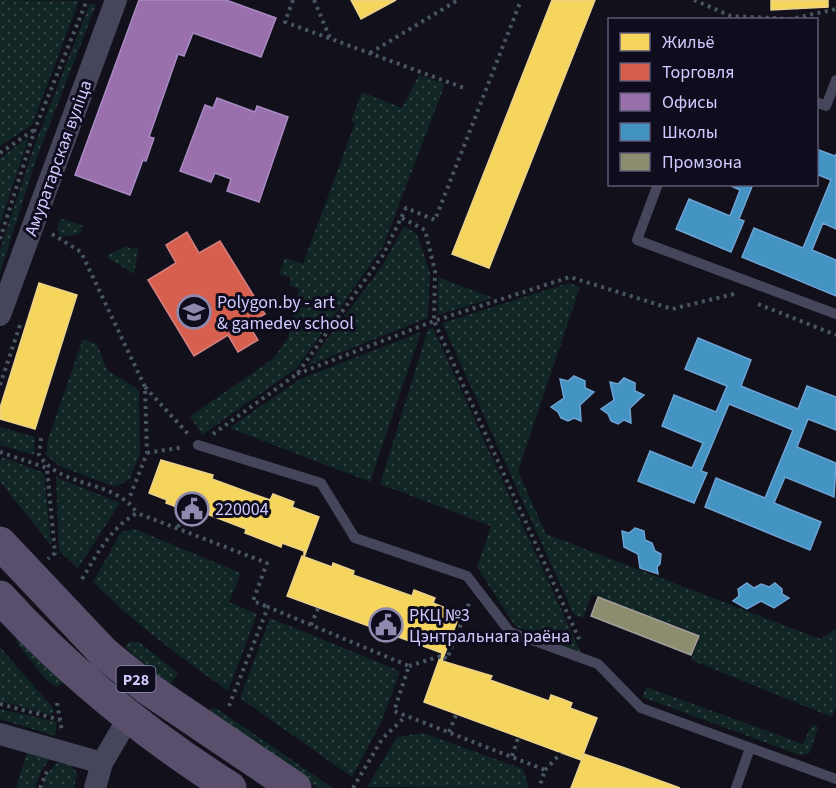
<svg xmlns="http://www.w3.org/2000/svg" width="836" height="788" viewBox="0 0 836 788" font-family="'Source Sans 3',sans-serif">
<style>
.grass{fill:url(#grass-dots)}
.homes{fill:#f6d55c;stroke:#ead28d;stroke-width:1.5}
.shops{fill:#d6604d;stroke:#d48082;stroke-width:1.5}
.offices{fill:#9970ab;stroke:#a98bc4;stroke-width:1.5}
.schools{fill:#4393c3;stroke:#6da4d5;stroke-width:1.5}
.industry{fill:#8c8c6e;stroke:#a09f99;stroke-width:1.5}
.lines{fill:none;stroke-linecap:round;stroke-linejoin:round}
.path{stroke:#485661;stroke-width:4;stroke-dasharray:3 4.5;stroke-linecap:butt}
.service{stroke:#45455b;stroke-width:10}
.minor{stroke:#45455b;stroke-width:22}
.primary{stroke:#594f6c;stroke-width:33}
.labels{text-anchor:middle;stroke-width:6;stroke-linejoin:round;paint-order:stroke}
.shield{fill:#0f0c1e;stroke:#9592bb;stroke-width:1.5}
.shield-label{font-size:16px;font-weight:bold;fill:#cfcbfe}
.street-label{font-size:18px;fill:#cfcbfe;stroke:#0f0c1e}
.poi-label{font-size:18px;fill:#cfcbfe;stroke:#0f0c1e;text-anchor:start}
</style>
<defs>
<pattern id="grass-dots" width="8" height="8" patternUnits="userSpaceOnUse" patternTransform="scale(1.5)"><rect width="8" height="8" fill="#102524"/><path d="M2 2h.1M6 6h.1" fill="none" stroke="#324345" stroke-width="1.8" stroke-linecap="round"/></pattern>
</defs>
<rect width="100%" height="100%" fill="#12101a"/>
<path class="grass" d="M0,0L79,1L32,125L0,146Z
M90,3L96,5L36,160L0,273V250L33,149Z
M419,75L445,84L383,247L297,368L202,435L190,416L273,359L288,338L299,289L289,285L291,278L279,274L285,258L303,264L355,123L351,121L362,92L402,108Z
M29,137L2,218L0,225V158Z
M60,218L84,226L79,234L61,237L57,229Z
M404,226L417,234L430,272L428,318L307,366L382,266Z
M126,246L131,249L139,247L134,274L108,258V255Z
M438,277L493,298L438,315Z
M568,283L580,287L518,471L546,534L820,639L836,629V706L832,717L691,660L701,635L592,594L583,618L574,615L442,323Z
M433,328L581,653L515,626L477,567L491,526L380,484L428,329Z
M421,332L370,482L229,428L300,379Z
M83,339L97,344L107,370L139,390L140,453L130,479L115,487L59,466L46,455L48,439Z
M0,427L35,437L34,455L0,445Z
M3,457L44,473L51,545L0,482V461Z
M56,477L120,503L78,568L59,551Z
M135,529L241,573L229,602L257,614L228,691C180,657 135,624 93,582L121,532Z
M270,618L400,671L382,721L352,777L240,698Z
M16,636L64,682L57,687L45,679L17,643Z
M129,642H139L178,673L169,687L125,647Z
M0,647L53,708L54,712L50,715L0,701Z
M646,687L803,744L811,726L816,725L818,728L809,754L799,755L642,697Z
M211,708H216L333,788H318L207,714Z
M0,709L57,722L55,736L0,719Z
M423,733L523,769L529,788L367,787L397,737Z
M28,749L51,756L41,772L35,788H16Z
M68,762L77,773L74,788H42L45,777L56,763Z"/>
<path class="homes" d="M351,0H396L361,19Z
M552,0H595L489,268L452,254Z
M771,0H828V7L771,10Z
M39,283L77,295L35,429L0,419V408Z
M161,460L213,475L212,479L270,500L273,494L294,502L292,507L319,517L304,557V551L282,543L281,547L245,533L246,529L207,514L206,518L166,503L167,500L149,493Z
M302,556L332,567L333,563L354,571L353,575L412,596L414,590L435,598L433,603L460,614L442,661L440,660L442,653L287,596Z
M439,660L492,676L490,680L549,701L551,695L562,699L572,703L570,708L597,718L581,760L424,702Z
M584,754L625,768L680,788H571Z"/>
<path class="shops" d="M187,232L199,253L220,241L265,314L248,324L258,340L238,352L228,335L194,356L148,280L176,263L166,245Z"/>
<path class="offices" d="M139,0H226L276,18L261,57L193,33L184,56L178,54L149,137L154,138L146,161L143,160L130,195L75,175Z
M217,98L255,112L257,106L288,117L259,202L227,191L231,179L215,173L211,182L180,171L205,105L213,108Z"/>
<path class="schools" d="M816,149L835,156L836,154V229L823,223L812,250L836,260V296L742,257L754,228L803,248L831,180L816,174Z
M727,184H753L739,219L744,221L731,252L676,229L689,199L730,216L740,190Z
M698,338L751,360L741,386L798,409L807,386L836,397V430L808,419L797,447L836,463L834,497L785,477L774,503L821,522L810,550L705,507L716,478L765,498L793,430L729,404L701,471L707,473L694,503L638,481L650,451L692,468L703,443L662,426L674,395L716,412L727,386L685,369Z
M574,376L585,381V388L594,392L580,405L581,421L574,418L568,421L561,418L558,412L551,407L564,398L560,379L568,381Z
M624,378L635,383V391L644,395L630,408L631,423L624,420L618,424L611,421L608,414L601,409L614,400L610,382L618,384Z
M635,528L644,531L645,540L652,543L655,551L661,554L660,564L657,567L658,574L640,568L638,554L624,547L622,531L629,533Z
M747,583L754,588L761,584L769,587L775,583L782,589V594L789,598L774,608L761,601L747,609L733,601L739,596L738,589Z"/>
<path class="industry" d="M598,597L699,636L691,655L591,616Z"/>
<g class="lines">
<path class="path" d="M293,0L285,22L464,88
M314,0L330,38
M694,0L731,16L791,19L836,9
M370,53L458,0
M0,153L34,130
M402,218L425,230L435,271L434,321L580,641
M52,234L81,252L145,387L147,453L129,499
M0,239L35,129L87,0
M758,304L836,335
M297,374L434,321L570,277L672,309L734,294
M0,385L20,325
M145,387L189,435
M213,434L297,374L383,255L406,208L435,220L521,0
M41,438L39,455C61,489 115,479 137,513
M0,452L47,468L55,553L48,559
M147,453L184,447
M178,527L186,510
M82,579C98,553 110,528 137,513L267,563L253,601L268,607
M311,625L319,606
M444,657L447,659L470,601
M409,666L441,656
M57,703L62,731
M0,704L61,720
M229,706L268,607L409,666L394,711L545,770L539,788
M449,732L456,715
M512,756L518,738
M545,770L561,753
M40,788L48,769
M353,788L382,739L406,716"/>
<path class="service" d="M816,102L826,106L836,80
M658,184L637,240L836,314
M198,445L321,483L355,538L467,576L510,632L598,664L641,708L836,779
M736,788L750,748"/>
<path class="minor" d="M0,315L116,0
M0,734L102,763
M95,788L102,763L129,717"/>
<path class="primary" d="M0,543L104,653L147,688L295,788
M0,597C67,671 147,735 230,788"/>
</g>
<defs>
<symbol id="university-ring" viewBox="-11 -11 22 22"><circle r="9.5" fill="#0f0c1e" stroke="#8d8aae" stroke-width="1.5"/><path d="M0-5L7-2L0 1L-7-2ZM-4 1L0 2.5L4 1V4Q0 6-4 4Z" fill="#8d8aae"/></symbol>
<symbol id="civic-ring" viewBox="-11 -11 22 22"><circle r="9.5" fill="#0f0c1e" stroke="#8d8aae" stroke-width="1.5"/><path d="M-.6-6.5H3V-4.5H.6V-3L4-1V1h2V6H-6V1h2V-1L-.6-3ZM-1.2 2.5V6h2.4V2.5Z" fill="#8d8aae"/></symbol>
</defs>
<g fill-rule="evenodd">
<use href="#university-ring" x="175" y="293" width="38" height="38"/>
<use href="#civic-ring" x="173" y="490" width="38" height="38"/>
<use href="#civic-ring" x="367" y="606" width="38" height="38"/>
</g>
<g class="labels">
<rect class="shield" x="116.5" y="666" width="39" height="26" rx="4.5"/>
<g class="shield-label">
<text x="136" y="685">Р28</text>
</g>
<g class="street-label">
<text transform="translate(58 158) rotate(-70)" y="6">Амуратарская вуліца</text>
</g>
<g class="poi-label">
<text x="217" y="308">Polygon.by - art<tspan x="217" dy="21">&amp; gamedev school</tspan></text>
<text x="215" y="515">220004</text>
<text x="409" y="621">РКЦ №3<tspan x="409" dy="21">Цэнтральнага раёна</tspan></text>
</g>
</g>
<rect x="608" y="18" width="210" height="168" fill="#0f0c1e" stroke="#5c5878" stroke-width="1.5"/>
<rect x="620" y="33" width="30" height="18" fill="#f6d55c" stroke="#5c5878" stroke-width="1.5"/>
<text x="662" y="48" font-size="18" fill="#cfcbfe">Жильё</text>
<rect x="620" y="63" width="30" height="18" fill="#d6604d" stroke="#5c5878" stroke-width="1.5"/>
<text x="662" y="78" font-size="18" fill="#cfcbfe">Торговля</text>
<rect x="620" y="93" width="30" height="18" fill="#9970ab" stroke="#5c5878" stroke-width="1.5"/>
<text x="662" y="108" font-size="18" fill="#cfcbfe">Офисы</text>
<rect x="620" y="123" width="30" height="18" fill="#4393c3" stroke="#5c5878" stroke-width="1.5"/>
<text x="662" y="138" font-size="18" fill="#cfcbfe">Школы</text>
<rect x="620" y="153" width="30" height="18" fill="#8c8c6e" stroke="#5c5878" stroke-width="1.5"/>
<text x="662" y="168" font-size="18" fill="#cfcbfe">Промзона</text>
</svg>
